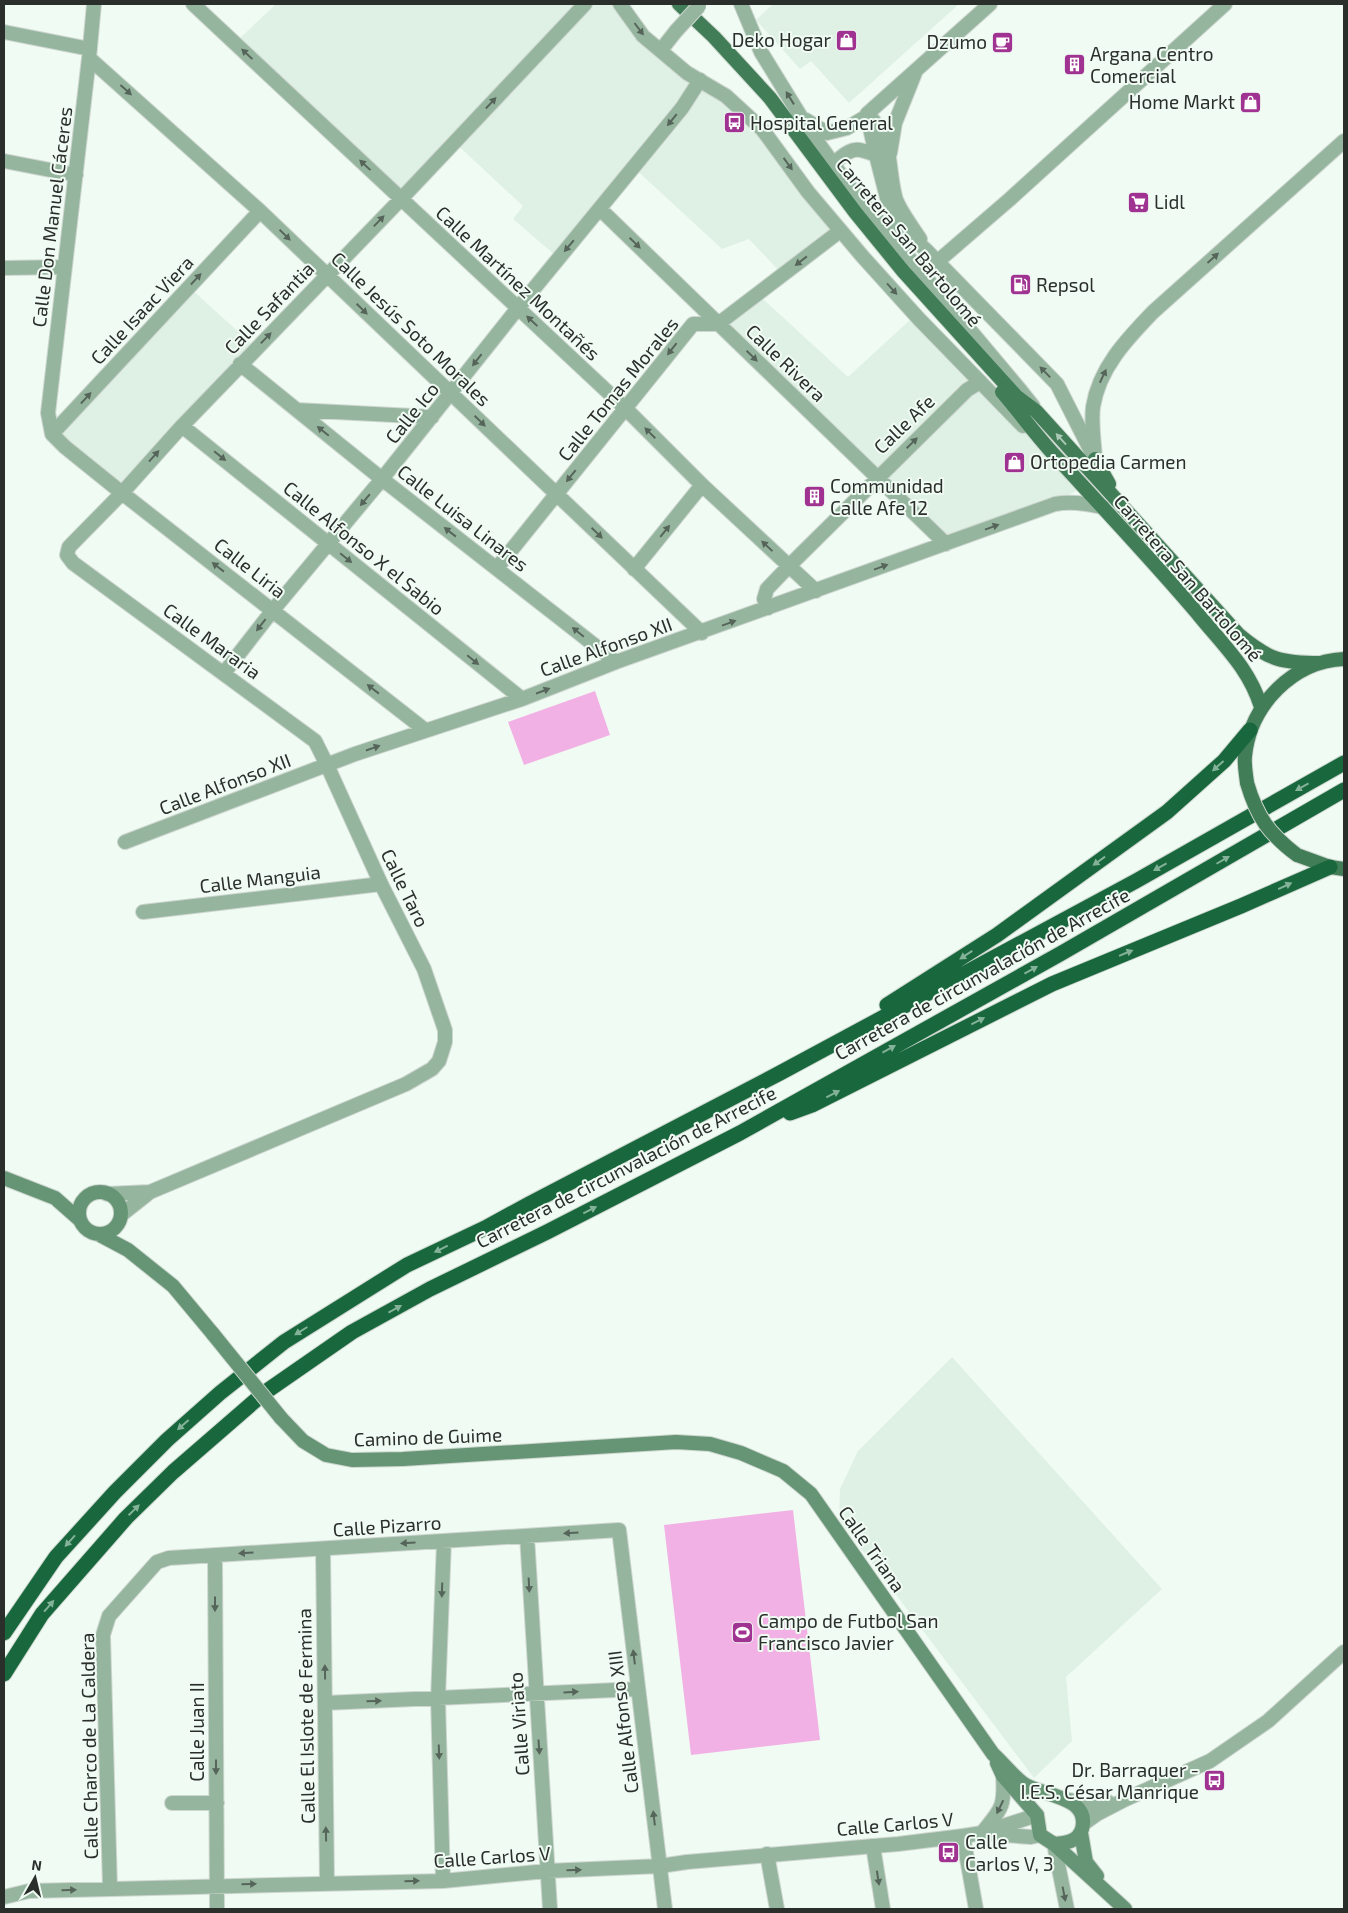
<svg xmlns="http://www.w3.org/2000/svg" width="1348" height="1913" viewBox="0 0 1348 1913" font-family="'Exo 2',sans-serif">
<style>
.built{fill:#dff1e4}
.garden{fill:#f2b1e4}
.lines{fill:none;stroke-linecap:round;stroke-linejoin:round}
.minor-casing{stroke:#cdd6cf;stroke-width:16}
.tertiary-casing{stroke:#cdd6cf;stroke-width:16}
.secondary-casing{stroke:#cdd6cf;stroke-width:16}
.primary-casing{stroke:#cdd6cf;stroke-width:16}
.motorway-casing{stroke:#cdd6cf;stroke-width:17}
.minor{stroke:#96b59f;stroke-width:14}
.tertiary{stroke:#96b59f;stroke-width:14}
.secondary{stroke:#669575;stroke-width:14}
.primary{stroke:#417d57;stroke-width:14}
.motorway{stroke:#19683d;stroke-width:15}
.tertiary-bridge-casing{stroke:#cdd6cf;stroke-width:16;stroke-linecap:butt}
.secondary-bridge-casing{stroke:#cdd6cf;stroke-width:16;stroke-linecap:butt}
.primary-bridge-casing{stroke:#cdd6cf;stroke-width:16;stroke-linecap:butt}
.tertiary-bridge{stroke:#96b59f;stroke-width:14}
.secondary-bridge{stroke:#669575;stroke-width:14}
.primary-bridge{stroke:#417d57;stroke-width:14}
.oneway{fill:#56655a}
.oneway2{fill:#aac9b5}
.oneway3{fill:#84b298}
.labels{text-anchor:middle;stroke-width:4;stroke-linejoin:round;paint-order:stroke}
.poi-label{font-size:19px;fill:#2b2f2c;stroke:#f0fbf3;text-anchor:start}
.street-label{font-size:19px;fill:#2b2f2c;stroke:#f0fbf3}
</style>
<rect width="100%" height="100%" fill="#f0fbf3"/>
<path class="built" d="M276,4H618L756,130L835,229L780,272L749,239L722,249L631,165L556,256L513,219L523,206L451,139L401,193L238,40Z
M773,4H959L849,103L811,61L800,69L756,20Z
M190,288L254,346L122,488L57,434Z
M763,299L848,377L912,318L1081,488L1060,500L945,538L723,324Z
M952,1357L1162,1589L1066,1677L1072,1741L1034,1778L839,1519L840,1489L858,1451Z"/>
<path class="garden" d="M595,691L610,735L524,765L508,722Z
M793,1510L820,1740L691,1755L664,1525Z"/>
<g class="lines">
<defs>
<path id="minor" d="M193,4L626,409L702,485L816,591
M4,32L90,49
M89,58L260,211L702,633
M4,161L76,175
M600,209L946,544
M937,262L1010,199L1225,4
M4,268L64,267
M240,364L382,479L616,662
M297,410L432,417
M182,426L522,699
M52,434L65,447L122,493L425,730
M52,434L48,413L89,58L94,4
M52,434L260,211
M1095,458C1094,441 1091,423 1093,407C1099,368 1127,339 1153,312L1344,141
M497,568L693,324H718L840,231
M634,569L702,485
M768,608L764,599L767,589L789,566L967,390L980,382
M224,673L273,610L382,479L518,308L682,108L700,80
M327,765L315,741L73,563L67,555L69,547L122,493L182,426L401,199L585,4
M125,842L355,754L522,699L616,662L1055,504C1072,501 1086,504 1103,507
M143,912L381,884
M527,1536L550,1909
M323,1549L327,1883
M215,1555L217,1909
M325,1703L638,1689
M172,1803H217
M963,1836L976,1909
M1054,1844L1067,1909
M873,1846L883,1909
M767,1854L777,1909
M443,1881L438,1699L444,1541
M110,1888L103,1635L109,1616L157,1562L169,1558L619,1530L665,1909
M4,1897L29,1891L443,1881L547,1871L660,1866"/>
<path id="tertiary" d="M620,4L643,36L687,73L726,96L762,129L808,192L863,257L919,319L1023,426
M741,4L761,52L809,130L849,186L1021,391L1033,406
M661,50L676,31
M867,114L990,4
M867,114C894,138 887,165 895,196C897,207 913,228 920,239
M867,115L876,155
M806,120L827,133L847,128L862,119
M890,153L895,123L915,73
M840,158C854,146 860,149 876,155L887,198L896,223L927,251L1057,384L1095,459
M107,1194L150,1192
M121,1215L150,1192L406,1084L432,1069L439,1061L445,1042V1030L424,969L381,884L327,765
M1070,1800L1088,1806L1108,1802
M1083,1824L1097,1814L1126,1799L1210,1761L1268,1721L1344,1652
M982,1833C1001,1809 1005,1808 1003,1776
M991,1834L1031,1837L1040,1835
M660,1866L687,1862L898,1844L963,1836L982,1833L1037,1815"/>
<path id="secondary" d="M4,1178L55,1198L80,1220
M79 1213a21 21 0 1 1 42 0a21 21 0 1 1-42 0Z
M98,1234L128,1250L173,1286L213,1334
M281,1418L303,1441L326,1455L352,1460L403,1459L676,1442L710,1444L741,1453L783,1471L811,1494L993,1754C1003,1763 1013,1776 1024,1784C1042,1796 1091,1796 1082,1829C1078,1842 1065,1843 1054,1844
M997,1763L1003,1776L1037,1815L1040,1835L1054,1844L1125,1909
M1081,1833L1086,1862L1097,1876"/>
<path id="primary" d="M679,4L714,37L770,98L855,212L903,271L1016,396L1036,411L1239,635C1269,660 1281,663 1320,663
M1002,392C1021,414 1038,438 1058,459C1105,510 1153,561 1198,614C1223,645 1249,668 1261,707
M1095,459L1109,484
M1247,783C1246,774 1244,765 1245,756C1250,705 1293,661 1344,659
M1297,855L1330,867L1344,869"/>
<path id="motorway" d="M887,1005L997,935L1167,812L1224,761L1250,730
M790,1113L812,1105L1052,984L1241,906L1330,867
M4,1633L56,1557L115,1492L167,1440L220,1393L284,1342L407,1265L485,1228L529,1204L780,1073L1136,881L1344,763
M4,1674L42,1614L126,1518L173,1472L264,1393L352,1332L430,1289L547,1232L740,1133L1060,954L1344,790"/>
</defs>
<use href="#minor" class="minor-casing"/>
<use href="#tertiary" class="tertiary-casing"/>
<use href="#secondary" class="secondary-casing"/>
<use href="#primary" class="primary-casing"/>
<use href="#motorway" class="motorway-casing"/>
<use href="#minor" class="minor"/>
<use href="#tertiary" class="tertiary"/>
<use href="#secondary" class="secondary"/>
<use href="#primary" class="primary"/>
<use href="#motorway" class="motorway"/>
<defs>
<path id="tertiary-bridge" d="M676,31L699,6"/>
<path id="secondary-bridge" d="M213,1334L281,1418"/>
<path id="primary-bridge" d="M1247,783C1257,817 1269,834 1297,855"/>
</defs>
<use href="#tertiary-bridge" class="tertiary-bridge-casing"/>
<use href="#secondary-bridge" class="secondary-bridge-casing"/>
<use href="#primary-bridge" class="primary-bridge-casing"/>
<use href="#tertiary-bridge" class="tertiary-bridge"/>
<use href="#secondary-bridge" class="secondary-bridge"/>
<use href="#primary-bridge" class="primary-bridge"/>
</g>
<defs><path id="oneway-solid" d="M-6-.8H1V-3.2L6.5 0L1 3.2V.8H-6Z" transform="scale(1.25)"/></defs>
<g class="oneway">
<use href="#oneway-solid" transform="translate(639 29) rotate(53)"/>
<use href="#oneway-solid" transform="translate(247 54) rotate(-137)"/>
<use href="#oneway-solid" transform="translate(126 90) rotate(42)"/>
<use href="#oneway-solid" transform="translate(790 98) rotate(-122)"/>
<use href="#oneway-solid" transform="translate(491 103) rotate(-47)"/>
<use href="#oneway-solid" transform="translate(672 120) rotate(129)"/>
<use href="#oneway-solid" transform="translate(788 164) rotate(54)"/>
<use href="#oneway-solid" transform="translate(365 165) rotate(-137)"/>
<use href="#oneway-solid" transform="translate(379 221) rotate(-46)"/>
<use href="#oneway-solid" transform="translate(285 235) rotate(44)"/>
<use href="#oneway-solid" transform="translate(635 243) rotate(44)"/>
<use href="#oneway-solid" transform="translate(569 246) rotate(130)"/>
<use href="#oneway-solid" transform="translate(1213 258) rotate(-42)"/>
<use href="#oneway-solid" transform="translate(801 261) rotate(142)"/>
<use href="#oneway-solid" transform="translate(196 279) rotate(-47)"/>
<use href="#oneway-solid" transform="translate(892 289) rotate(48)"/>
<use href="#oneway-solid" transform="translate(362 309) rotate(44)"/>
<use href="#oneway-solid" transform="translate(532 321) rotate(-137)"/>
<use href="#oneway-solid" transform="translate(266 338) rotate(-46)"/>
<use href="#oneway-solid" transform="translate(672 349) rotate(128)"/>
<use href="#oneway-solid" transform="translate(752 356) rotate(44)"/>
<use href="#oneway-solid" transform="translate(477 360) rotate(128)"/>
<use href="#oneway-solid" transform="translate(1045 372) rotate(-134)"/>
<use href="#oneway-solid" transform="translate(1103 376) rotate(-65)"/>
<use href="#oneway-solid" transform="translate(86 398) rotate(-47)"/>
<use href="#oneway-solid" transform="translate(480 421) rotate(44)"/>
<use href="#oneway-solid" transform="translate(323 431) rotate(-141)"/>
<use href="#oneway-solid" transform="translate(650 433) rotate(-135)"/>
<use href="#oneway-solid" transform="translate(912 443) rotate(-44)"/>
<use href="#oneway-solid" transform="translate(154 456) rotate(-48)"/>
<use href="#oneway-solid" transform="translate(220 456) rotate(39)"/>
<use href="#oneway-solid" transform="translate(571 476) rotate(129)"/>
<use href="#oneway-solid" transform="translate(365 500) rotate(130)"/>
<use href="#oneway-solid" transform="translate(992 527) rotate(-20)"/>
<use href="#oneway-solid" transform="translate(665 531) rotate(-51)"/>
<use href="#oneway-solid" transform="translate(450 532) rotate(-142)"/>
<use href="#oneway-solid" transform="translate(597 533) rotate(44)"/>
<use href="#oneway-solid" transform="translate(767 546) rotate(-137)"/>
<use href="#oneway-solid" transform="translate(346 558) rotate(39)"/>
<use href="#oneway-solid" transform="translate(218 567) rotate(-142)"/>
<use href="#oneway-solid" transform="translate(881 567) rotate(-20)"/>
<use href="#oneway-solid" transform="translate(729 623) rotate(-20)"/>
<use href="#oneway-solid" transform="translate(261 625) rotate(128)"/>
<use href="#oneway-solid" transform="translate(578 632) rotate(-141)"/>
<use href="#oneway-solid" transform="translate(473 660) rotate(39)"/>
<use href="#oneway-solid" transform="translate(373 689) rotate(-142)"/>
<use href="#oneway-solid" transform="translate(543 691) rotate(-21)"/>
<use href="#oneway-solid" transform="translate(373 748) rotate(-19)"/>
<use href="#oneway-solid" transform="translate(571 1533) rotate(176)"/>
<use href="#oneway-solid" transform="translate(408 1543) rotate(176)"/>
<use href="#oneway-solid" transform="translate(246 1553) rotate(176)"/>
<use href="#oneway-solid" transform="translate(529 1585) rotate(87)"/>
<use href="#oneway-solid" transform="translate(442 1590) rotate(92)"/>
<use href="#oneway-solid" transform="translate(215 1604) rotate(90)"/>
<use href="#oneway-solid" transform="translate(634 1657) rotate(-97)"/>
<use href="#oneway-solid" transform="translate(325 1672) rotate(-91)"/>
<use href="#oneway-solid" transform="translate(571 1692) rotate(-3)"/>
<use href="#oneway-solid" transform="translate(374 1701) rotate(-2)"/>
<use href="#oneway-solid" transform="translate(539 1747) rotate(86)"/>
<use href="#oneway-solid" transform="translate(439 1752) rotate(88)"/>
<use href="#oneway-solid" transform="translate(216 1767) rotate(90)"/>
<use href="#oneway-solid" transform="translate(1000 1807) rotate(116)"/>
<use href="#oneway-solid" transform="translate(654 1818) rotate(-97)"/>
<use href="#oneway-solid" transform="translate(326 1834) rotate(-91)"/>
<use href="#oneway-solid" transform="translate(574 1870) rotate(-2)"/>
<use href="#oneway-solid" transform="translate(878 1878) rotate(81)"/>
<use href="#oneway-solid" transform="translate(412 1881) rotate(-1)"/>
<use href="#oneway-solid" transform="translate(249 1884) rotate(-1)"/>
<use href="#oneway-solid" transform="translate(69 1890) rotate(-2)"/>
<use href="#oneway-solid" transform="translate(1064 1894) rotate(79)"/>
</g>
<use class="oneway2" href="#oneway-solid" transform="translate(1061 439) rotate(-132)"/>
<g class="oneway3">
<use href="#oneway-solid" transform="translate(1218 766) rotate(138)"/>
<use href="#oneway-solid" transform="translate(1302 787) rotate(151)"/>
<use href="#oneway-solid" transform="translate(1223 860) rotate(-30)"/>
<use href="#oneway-solid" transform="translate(1099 861) rotate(144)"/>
<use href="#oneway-solid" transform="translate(1160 867) rotate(151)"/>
<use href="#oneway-solid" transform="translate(1285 886) rotate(-25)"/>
<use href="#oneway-solid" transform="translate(1126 953) rotate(-22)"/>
<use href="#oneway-solid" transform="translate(966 955) rotate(147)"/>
<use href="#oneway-solid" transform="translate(1031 970) rotate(-29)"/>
<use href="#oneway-solid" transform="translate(978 1021) rotate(-27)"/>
<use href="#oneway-solid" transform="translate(889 1049) rotate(-29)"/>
<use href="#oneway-solid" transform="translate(833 1094) rotate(-27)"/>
<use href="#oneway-solid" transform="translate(590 1210) rotate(-27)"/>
<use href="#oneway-solid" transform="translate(441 1249) rotate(154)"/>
<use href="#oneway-solid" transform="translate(395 1309) rotate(-29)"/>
<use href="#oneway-solid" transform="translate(301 1331) rotate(148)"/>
<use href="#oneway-solid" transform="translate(183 1425) rotate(139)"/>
<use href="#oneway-solid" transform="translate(134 1510) rotate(-44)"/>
<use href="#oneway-solid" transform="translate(70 1541) rotate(132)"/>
<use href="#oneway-solid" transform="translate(49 1606) rotate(-49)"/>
</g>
<defs>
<symbol id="shop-square" viewBox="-11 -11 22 22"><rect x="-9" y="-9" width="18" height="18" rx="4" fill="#a03291" stroke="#f0fbf3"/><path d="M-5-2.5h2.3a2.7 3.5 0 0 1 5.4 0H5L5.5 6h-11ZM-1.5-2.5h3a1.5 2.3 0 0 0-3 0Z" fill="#fff"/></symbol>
<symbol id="cafe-square" viewBox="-11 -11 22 22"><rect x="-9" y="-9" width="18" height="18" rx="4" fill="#a03291" stroke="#f0fbf3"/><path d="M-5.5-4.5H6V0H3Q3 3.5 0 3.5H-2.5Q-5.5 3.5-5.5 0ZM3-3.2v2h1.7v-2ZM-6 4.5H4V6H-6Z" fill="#fff"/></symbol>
<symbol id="building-square" viewBox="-11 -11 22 22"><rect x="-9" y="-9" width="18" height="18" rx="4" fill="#a03291" stroke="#f0fbf3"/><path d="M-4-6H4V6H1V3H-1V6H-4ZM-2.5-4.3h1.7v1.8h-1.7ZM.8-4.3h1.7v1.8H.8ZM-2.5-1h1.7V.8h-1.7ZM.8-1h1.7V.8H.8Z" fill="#fff"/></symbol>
<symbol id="bus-square" viewBox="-11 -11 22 22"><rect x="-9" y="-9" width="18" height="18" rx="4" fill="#a03291" stroke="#f0fbf3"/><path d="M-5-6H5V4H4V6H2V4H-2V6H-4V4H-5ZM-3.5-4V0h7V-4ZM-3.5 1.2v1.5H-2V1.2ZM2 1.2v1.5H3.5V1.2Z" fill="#fff"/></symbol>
<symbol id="supermarket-square" viewBox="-11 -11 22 22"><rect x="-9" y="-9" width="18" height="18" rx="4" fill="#a03291" stroke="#f0fbf3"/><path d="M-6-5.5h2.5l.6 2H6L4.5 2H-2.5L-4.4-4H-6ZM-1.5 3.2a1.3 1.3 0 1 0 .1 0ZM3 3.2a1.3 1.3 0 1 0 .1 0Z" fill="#fff"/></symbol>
<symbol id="fuel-square" viewBox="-11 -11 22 22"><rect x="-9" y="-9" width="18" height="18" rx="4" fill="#a03291" stroke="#f0fbf3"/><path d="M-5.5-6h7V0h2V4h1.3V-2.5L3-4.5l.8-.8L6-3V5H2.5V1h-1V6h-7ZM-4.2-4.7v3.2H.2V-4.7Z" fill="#fff"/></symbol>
<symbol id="stadium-square" viewBox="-11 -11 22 22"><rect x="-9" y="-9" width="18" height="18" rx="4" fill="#a03291" stroke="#f0fbf3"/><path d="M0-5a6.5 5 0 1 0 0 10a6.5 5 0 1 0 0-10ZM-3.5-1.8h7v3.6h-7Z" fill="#fff"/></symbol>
</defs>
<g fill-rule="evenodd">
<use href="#shop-square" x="834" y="28" width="25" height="25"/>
<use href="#cafe-square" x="990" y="30" width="25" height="25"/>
<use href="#building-square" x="1062" y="52" width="25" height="25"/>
<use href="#shop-square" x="1238" y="90" width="25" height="25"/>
<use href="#bus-square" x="722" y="110" width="25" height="25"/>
<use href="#supermarket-square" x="1126" y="190" width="25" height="25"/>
<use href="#fuel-square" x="1008" y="272" width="25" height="25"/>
<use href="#shop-square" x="1002" y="450" width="25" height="25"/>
<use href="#building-square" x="802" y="484" width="25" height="25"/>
<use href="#stadium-square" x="730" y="1620" width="25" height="25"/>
<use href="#bus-square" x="1202" y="1768" width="25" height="25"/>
<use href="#bus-square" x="936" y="1840" width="25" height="25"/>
</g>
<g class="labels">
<g class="poi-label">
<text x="831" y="47" text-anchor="end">Deko Hogar</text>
<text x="987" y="49" text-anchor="end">Dzumo</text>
<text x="1090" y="61">Argana Centro<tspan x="1090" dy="22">Comercial</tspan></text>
<text x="1235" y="109" text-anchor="end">Home Markt</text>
<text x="750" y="130">Hospital General</text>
<text x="1154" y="209">Lidl</text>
<text x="1036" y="292">Repsol</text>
<text x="1030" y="469">Ortopedia Carmen</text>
<text x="830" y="493">Communidad<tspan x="830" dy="22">Calle Afe 12</tspan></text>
<text x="758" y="1628">Campo de Futbol San<tspan x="758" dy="22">Francisco Javier</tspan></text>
<text x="1199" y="1777" text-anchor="end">Dr. Barraquer -<tspan x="1199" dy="22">I.E.S. César Manrique</tspan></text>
<text x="965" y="1849">Calle<tspan x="965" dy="22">Carlos V, 3</tspan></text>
</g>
<g class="street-label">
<text transform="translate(52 217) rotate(-83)" y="7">Calle Don Manuel Cáceres</text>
<text transform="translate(909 242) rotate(50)" y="7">Carretera San Bartolomé</text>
<text transform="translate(518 283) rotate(43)" y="7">Calle Martínez Montañés</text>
<text transform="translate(269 308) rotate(-46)" y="7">Calle Safantia</text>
<text transform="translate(142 310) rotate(-47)" y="7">Calle Isaac Viera</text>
<text transform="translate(411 329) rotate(44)" y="7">Calle Jesús Soto Morales</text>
<text transform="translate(786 363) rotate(44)" y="7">Calle Rivera</text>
<text transform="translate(618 389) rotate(-51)" y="7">Calle Tomas Morales</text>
<text transform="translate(412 413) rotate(-51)" y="7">Calle Ico</text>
<text transform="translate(904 424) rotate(-44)" y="7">Calle Afe</text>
<text transform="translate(463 518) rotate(38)" y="7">Calle Luisa Linares</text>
<text transform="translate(364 548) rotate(39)" y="7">Calle Alfonso X el Sabio</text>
<text transform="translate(250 568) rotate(38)" y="7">Calle Liria</text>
<text transform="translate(1188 578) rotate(49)" y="7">Carretera San Bartolomé</text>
<text transform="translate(212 641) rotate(36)" y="7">Calle Mararia</text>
<text transform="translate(606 647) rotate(-20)" y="7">Calle Alfonso XII</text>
<text transform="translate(225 784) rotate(-21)" y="7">Calle Alfonso XII</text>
<text transform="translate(260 879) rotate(-7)" y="7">Calle Manguia</text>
<text transform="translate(405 888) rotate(64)" y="7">Calle Taro</text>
<text transform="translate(982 974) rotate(-29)" y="7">Carretera de circunvalación de Arrecife</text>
<text transform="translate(626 1167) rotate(-27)" y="7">Carretera de circunvalación de Arrecife</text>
<text transform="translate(428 1437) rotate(-2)" y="7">Camino de Guime</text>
<text transform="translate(387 1526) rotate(-4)" y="7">Calle Pizarro</text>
<text transform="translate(872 1549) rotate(55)" y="7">Calle Triana</text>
<text transform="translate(306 1716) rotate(-91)" y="7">Calle El Islote de Fermina</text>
<text transform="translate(623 1722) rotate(-97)" y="7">Calle Alfonso XIII</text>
<text transform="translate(519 1724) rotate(-94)" y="7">Calle Viriato</text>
<text transform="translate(197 1732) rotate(-90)" y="7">Calle Juan II</text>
<text transform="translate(89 1746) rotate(-91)" y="7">Calle Charco de La Caldera</text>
<text transform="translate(895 1824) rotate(-5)" y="7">Calle Carlos V</text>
<text transform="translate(492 1857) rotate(-4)" y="7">Calle Carlos V</text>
</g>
</g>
<rect width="1348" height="1913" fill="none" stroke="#2b2f2c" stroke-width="10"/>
<g transform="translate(35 1878) rotate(8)" stroke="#f0fbf3" stroke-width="4" paint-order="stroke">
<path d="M0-4L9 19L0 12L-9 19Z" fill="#2b2f2c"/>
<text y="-8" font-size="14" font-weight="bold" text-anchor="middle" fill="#2b2f2c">N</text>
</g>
</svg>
